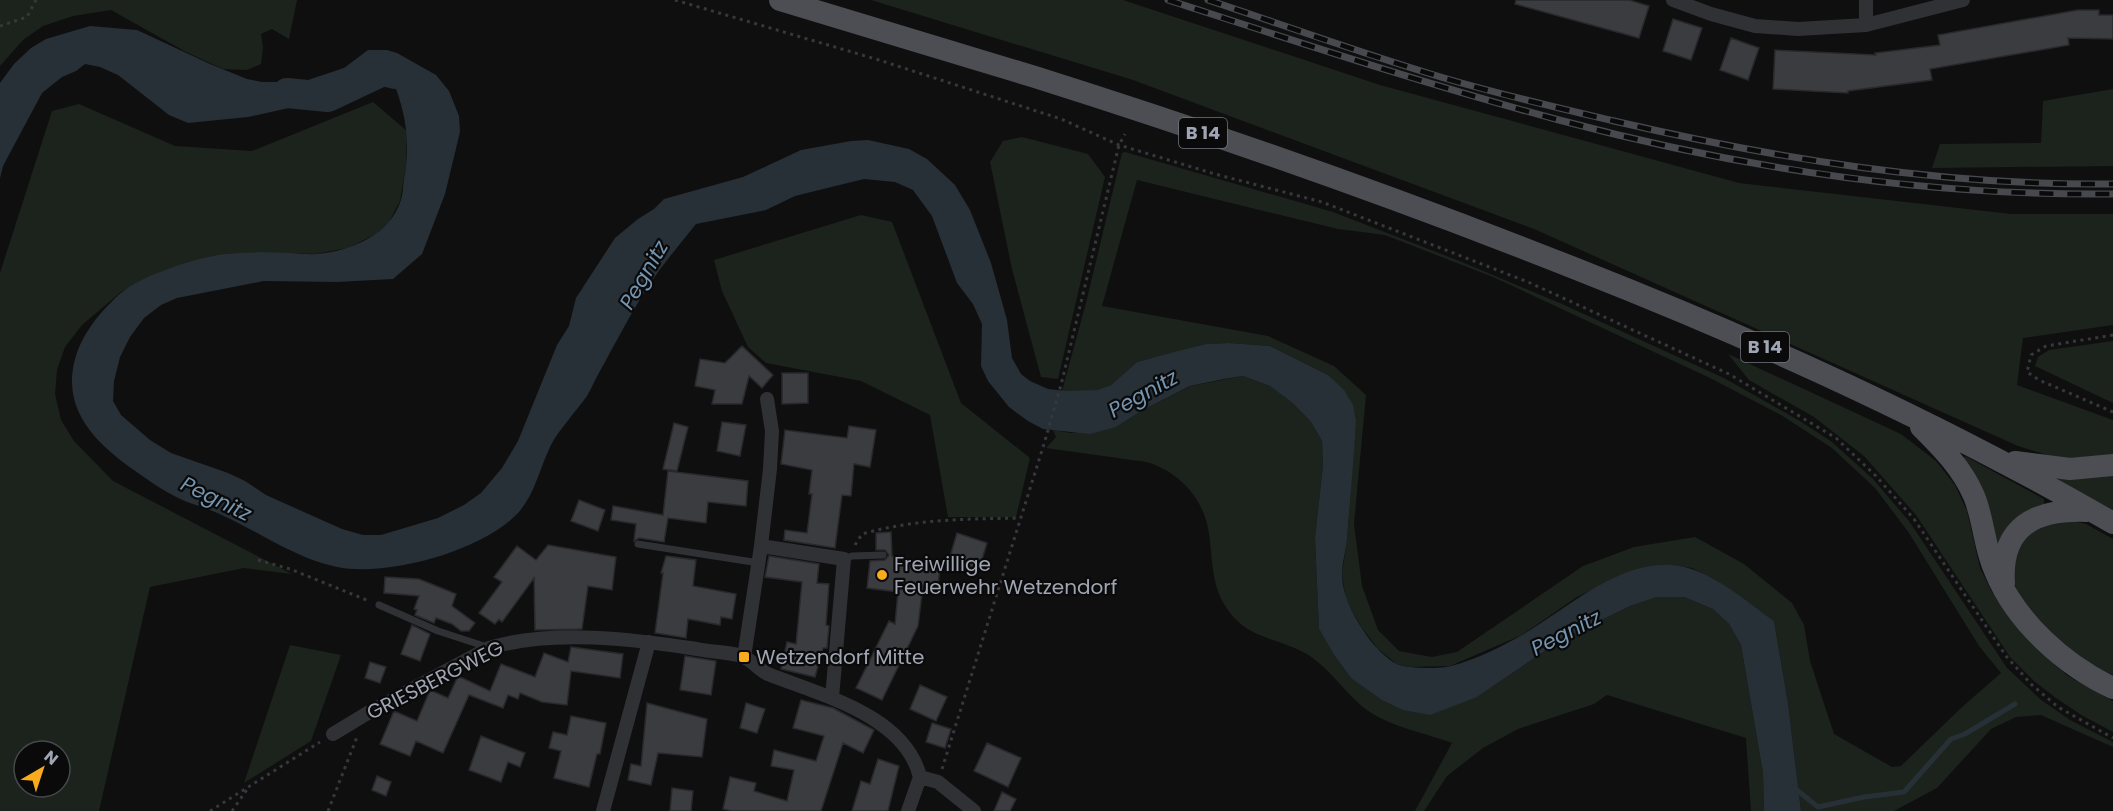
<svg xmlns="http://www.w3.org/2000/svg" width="2113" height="811" viewBox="0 0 2113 811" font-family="Poppins,sans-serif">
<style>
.green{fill:#1b231c;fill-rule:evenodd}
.water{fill:#273036}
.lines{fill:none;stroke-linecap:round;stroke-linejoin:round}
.stream{stroke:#273036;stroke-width:5}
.river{stroke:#273036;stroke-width:30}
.building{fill:#3b3c40;stroke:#29292c;stroke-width:1.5}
.path{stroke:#36383c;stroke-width:3;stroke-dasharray:3 4.5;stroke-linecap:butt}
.lane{stroke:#303135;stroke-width:7}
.street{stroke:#303135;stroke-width:14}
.primary{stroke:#4c4e54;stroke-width:22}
.rail-casing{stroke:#47494e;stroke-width:7}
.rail{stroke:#0a0a0b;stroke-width:4.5;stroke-dasharray:14;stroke-linecap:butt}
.poi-dot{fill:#f9ab1e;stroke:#0a0a0b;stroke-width:2}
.labels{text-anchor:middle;stroke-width:4.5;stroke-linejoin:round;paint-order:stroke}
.shield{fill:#0a0a0b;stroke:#727680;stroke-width:1.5}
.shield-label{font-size:18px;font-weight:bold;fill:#9fa5b2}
.poi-label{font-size:20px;fill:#9fa5b2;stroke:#0a0a0b;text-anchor:start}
.street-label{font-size:20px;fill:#9fa5b2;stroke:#0a0a0b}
.water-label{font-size:21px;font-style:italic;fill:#7494af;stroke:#0a0a0b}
</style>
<rect width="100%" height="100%" fill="#0f0f10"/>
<path class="green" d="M0,0H297L289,39L272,29L261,34L263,47L261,64L247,70L223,69L186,52L111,10L73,16L43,26L23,40L0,66Z
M871,0H1123L1380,85L1739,183L2011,214H2113V325L2023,338L2017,385L2113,420V455L2060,459L2018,446L1534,229L1133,80Z
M2113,89V166L1932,168L1940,144L2041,143L2043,101Z
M373,102L407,131L406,166L400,201L389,222L376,234L348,248L315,254L288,253L165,271L141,281L121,292L82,325L65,347L57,370L55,394L61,420L74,441L113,481L292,574L244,568L150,587L99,811H0V273L52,111L79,104L175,146L252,151ZM24,751H60V787H24Z
M1022,137L1088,154L1105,177L1058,379L1041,377L1012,269L990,162L1003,141Z
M1125,152L1333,212L1462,262L1562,304L1724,378L1800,421L1832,442L1873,479L1909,521L2007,668L2040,699L2070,720L2113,742V747L2041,715L2016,717L1991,729L1937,788L1894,811H1801L1788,703L1774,621L1712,578L1692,568L1672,565L1604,584L1577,597L1522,635L1450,666L1411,667L1397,664L1378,649L1362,628L1346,601L1342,574L1347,539L1356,421L1328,375L1270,346L1229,343L1206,344L1137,362L1111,385L1097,390L1080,392L1062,391L1086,303L1122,153ZM1137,180L1338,229L1385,235L1493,277L1710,378L1781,415L1832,448L1875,488L1909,533L1979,646L2001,673L1961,708L1901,766L1892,767L1834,734L1810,661L1804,625L1792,603L1744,564L1695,537L1634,547L1583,566L1457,652L1432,657L1399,651L1378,630L1362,586L1354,524L1366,395L1334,366L1268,336L1102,306Z
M861,215L892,222L961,403L1030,458L1016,517H948L930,415L861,381L766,363L748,347L722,291L714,260Z
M2113,341V403L2035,366L2038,357L2049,350Z
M1728,354L1901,434L1936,461L1955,485L1967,511L1980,568L1991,590L2014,623L2040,652L2068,676L2113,701V732L2083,716L2056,698L2034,681L2010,657L1916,515L1864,456L1814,417L1749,380Z
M1243,376L1270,386L1293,402L1311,422L1322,441L1323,465L1315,538L1319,629L1334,655L1351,678L1477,697L1561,640L1630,606L1657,597H1684L1713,609L1729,624L1741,645L1763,773L1764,811H1751L1746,738L1607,695L1594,704L1518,729L1483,748L1447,776L1424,811H1415L1452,743C1423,732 1393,728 1367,710C1344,693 1328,665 1303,652C1274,637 1245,638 1226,607C1210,583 1213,555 1208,528C1202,497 1179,473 1150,463C1140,460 1128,460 1118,458C1094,455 1070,451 1046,448L1056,437L1053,430L1071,433L1116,427L1143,410L1191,386Z
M1965,456L2044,499V505L1997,550L1962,460Z
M2113,471V513L2053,479Z
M2061,518L2086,524L2113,539V675C2105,671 2095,667 2088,662C2067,649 2024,611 2016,588C2009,569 2016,552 2024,534Z
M290,645L341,655L311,741L244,783Z"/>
<path class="water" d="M90,26L137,30L210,64L247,79L262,82H302L344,68L368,50H387L397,53L436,75L449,91L459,116L460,132L445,194L422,254L393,279L337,282L264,281L177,298L161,305L144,318L130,337L120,357L114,381L113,401L121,415L150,440L171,453L228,473L245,481L266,495L342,529L363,535H381L438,518L464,505L481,493L502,468L518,441L557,345L569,326L576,298L615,238L638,219L654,209L664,199L743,177L801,150L851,141L868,140L909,149L927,159L955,185L970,210L991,263L1007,320L1012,358L1021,374L1030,381L1048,389L1066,391L1097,390L1111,385L1137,362L1174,352L1206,344L1229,343L1270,346L1328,375L1344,390L1353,405L1356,421C1354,460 1350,499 1347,539C1346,550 1342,563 1342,575C1343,600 1356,620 1370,640C1377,649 1387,659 1397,664C1408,669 1440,669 1451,666C1475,660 1501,647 1522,635C1567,609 1617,561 1672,565C1708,567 1745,601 1774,621L1788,703L1801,811H1764L1763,773L1741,645L1729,624L1713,609L1684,597H1657L1630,606L1561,640L1477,697L1430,715L1403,710L1382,700L1351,678L1334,655L1319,629L1315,538L1323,465L1322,441L1311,422L1293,403L1270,386L1243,376L1224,379L1190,386L1143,410L1116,427L1090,434L1043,429L1028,421L1009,407L988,381L981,366L982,324L973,304L957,283L932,216L913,190L895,182L864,179L795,196L766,210L696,224C680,244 663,264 649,285C631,313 616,342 600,371C595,379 592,388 587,396C575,413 559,429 550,447C539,470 534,498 515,516C478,552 387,577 337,567C287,557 245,520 196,505C176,499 158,487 141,475C109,453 73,425 72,383C72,355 84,333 101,313C107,307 114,298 121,293C142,275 198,257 226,254C246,252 268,252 289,253C298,253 308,255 317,254C351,251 390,235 401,200C403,193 403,186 404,179C410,148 407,118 396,89L384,81L371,80L354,84L333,96L298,106L248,117L188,123L169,115L118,75L100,67L85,64L76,71L62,77L42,93L3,166L0,178V83L14,64L31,48L46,39Z"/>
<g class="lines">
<path class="stream" d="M1793,787L1818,807L1864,797L1904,792L1951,739L1965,734L2015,704"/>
<path class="river" d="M287,93L328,97L383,71L395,74"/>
</g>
<path class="building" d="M1516,0H1629L1649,6L1639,38L1515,4Z
M2078,10H2099V15H2113V39L2068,38L2069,45L1930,69L1932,80L1848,91V93L1773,89L1775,50L1876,55L1875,53L1940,45L1938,35Z
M1673,19L1702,28L1691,60L1663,51Z
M1731,38L1759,48L1748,80L1720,70Z
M742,346L773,375L762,388L749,376L742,404H712L715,390L695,386L700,359L725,363Z
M782,373H808V403L782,404Z
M722,422L746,425L740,456L717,451Z
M674,423L688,427L677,471L663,469Z
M849,426L876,430L870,467L854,464L851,496L842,495L835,548L784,540L785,530L807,533L812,494H809L812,470L781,464L785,430L847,438Z
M668,471L748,481L746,506L708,502L706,523L668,518L664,542L639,538L634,541L636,524L611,520L613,506L663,515Z
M579,500L605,510L598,531L571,521Z
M891,532L892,556L916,560V564L940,566L938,586L923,585L918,626L882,700L856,688L889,621L895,624L898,592L867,588L870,561L885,560L889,555L885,550H876V533Z
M957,533L987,543L979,569L949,560Z
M548,545L616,557L612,590L588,586L582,629L535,630L534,578L502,622L499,619L495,624L479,613L502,582L494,577L517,546L536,560Z
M666,556L696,560L693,586L736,594L732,619L721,617L720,625L688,619L686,638L655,633L663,573H661Z
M769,556L819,564L817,583L829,584L826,625L829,626L827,648H823L815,677L781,669L787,642L796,644L802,582L765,577Z
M385,577L419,579L456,594L452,606L475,623L469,631H461L452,624L436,618L434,623L415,615L417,610L414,609L419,596L384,593Z
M412,625L430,634L420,661L401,654Z
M571,647L623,654L620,678L571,671L567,705L542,702L520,693L518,699L508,695L503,708L469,695L443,753L416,741L410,756L380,744L394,711L417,721L430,690L448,698L458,676L490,691L501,664L535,677L544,653L568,662Z
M685,656L716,661L711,695L680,690Z
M370,662L386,667L380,683L365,678Z
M920,685L947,697L936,721L910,709Z
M801,700L833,708L874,730L863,753L843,743L821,811H732L723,809L730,777L756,783L754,791L787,801L794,770L771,766L774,750L816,761L824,736L793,728Z
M647,703L707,719L702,757L658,753L651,785L628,780L631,764L641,766Z
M746,703L765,709L757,733L740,728Z
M571,716L606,723L600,754H597L589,787L554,778L561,751L549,748L553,732L567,735Z
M932,723L951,729L945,748L926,742Z
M481,736L525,753L520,767L508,762L501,782L469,770Z
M987,743L1021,758L1008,787L974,771Z
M878,759L899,766L888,811H852L861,781L870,784Z
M377,776L391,782L386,796L372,790Z
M672,788L693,791L691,811H670Z
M1002,792L1016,799L1010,811H994Z"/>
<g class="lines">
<path class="path" d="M675,0L879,60L1061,119L1119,145L1215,174L1322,202L1528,282L1729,374L1836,438L1876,476L1914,519L2006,656L2032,685L2058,707L2113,738
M0,26L27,17L36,0
M2113,335L2046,346L2031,355L2027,372L2039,380L2113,412
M855,545L862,534C914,519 966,519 1020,518
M258,560L290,569L369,601
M942,769L1044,444L1061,385L1119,145L1125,134
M210,811L320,742
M232,811L248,788
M328,811L357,737"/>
<path class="lane" d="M638,544L759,563
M844,559L852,556L883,555
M379,605L438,631L487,647"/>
<path class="street" d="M1673,0L1711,14L1755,26L1798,29L1866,25L1963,0
M1866,0V25
M761,546L844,559L832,698
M744,657L761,546L770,469L772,431L767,399
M333,734L366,714L489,648C552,629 633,639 697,649C711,652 728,652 742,656C752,660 759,670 768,674C820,695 905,715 920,777
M920,777L938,782L974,811
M603,811L649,642
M908,811L920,777"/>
<path class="primary" d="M780,0C865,26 950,51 1035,77C1219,135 1400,199 1579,270C1762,342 1942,424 2113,523
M1921,427C1942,448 1962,468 1974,496C1984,520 1984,547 1995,571C2016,622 2064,665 2113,688
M2015,462L2070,469L2113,465
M2004,584C2000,526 2035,509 2087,511"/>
<defs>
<path id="rail" d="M1168,0C1298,42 1428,85 1559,120C1739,168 1927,196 2113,194
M1208,0C1283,25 1358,52 1434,75C1493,93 1554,107 1614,121C1777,159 1945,186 2113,184"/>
</defs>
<use href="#rail" class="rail-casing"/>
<use href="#rail" class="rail"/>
</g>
<g class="poi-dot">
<circle cx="882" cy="575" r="6"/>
<rect x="738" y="651" width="12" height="12" rx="3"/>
</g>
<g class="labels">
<g class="shield">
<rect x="1179" y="118" width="48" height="30" rx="4.5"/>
<rect x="1741" y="332" width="48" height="30" rx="4.5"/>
</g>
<g class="shield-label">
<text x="1203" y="139">B 14</text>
<text x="1765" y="353">B 14</text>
</g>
<g class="poi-label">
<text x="894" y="571">Freiwillige<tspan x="894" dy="23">Feuerwehr Wetzendorf</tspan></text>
<text x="756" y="664">Wetzendorf Mitte</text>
</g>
<g class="street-label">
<text transform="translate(435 680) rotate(-27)" y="7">GRIESBERGWEG</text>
</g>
<g class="water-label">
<text transform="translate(644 275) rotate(-60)" y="7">Pegnitz</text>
<text transform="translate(1143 394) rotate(-29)" y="7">Pegnitz</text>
<text transform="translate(216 499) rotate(26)" y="7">Pegnitz</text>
<text transform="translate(1566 633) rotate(-27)" y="7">Pegnitz</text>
</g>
</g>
<g transform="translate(42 769) rotate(39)"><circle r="28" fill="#0a0a0b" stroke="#46484e" stroke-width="1.5"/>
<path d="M0-4.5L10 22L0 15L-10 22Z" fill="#f9ab1e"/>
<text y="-9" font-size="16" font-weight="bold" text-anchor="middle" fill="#9fa5b2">N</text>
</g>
</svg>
